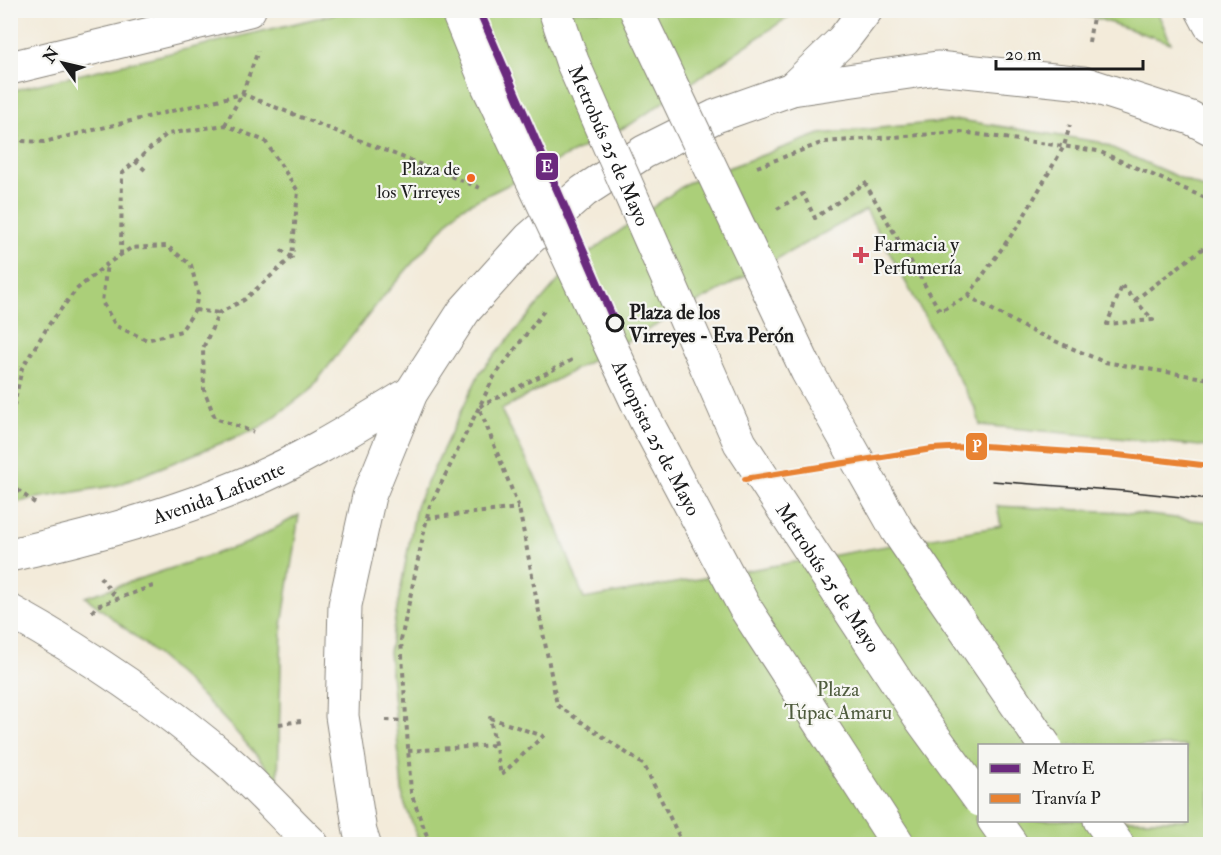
<svg xmlns="http://www.w3.org/2000/svg" width="1221" height="855" viewBox="0 0 1221 855" font-family="'IM FELL Double Pica',serif">
<style>
.green{fill:#abcf79;stroke:#64764a;stroke-width:1.5;fill-rule:evenodd}
.lines{fill:none;stroke-linecap:round;stroke-linejoin:round}
.minor-casing{stroke:#88847b;stroke-width:35}
.major-casing{stroke:#88847b;stroke-width:35}
.highway-casing{stroke:#88847b;stroke-width:35}
.path{stroke:#88847b;stroke-width:4;stroke-dasharray:4.5 4.5;stroke-linecap:butt}
.minor{stroke:#fff;stroke-width:33}
.major{stroke:#fff;stroke-width:33}
.highway{stroke:#fff;stroke-width:33}
.tram{stroke:#1c1c1c;stroke-width:1.5}
.minor-bridge-casing{stroke:#88847b;stroke-width:35;stroke-linecap:butt}
.highway-bridge-casing{stroke:#88847b;stroke-width:35;stroke-linecap:butt}
.minor-bridge{stroke:#fff;stroke-width:33}
.highway-bridge{stroke:#fff;stroke-width:33}
.tram-1-casing{stroke:#f6f6f2;stroke-width:10}
.tram-1{stroke:#e88232;stroke-width:6}
.metro-1-casing{stroke:#f6f6f2;stroke-width:12}
.metro-1{stroke:#6b297e;stroke-width:8}
.bus-dot{fill:#f26522;stroke:#f6f6f2;stroke-width:2}
.poi-dot{fill:#d1495b;stroke:#f6f6f2;stroke-width:2}
.stop-dot{fill:#f6f6f2;stroke:#1c1c1c;stroke-width:3}
.labels{text-anchor:middle;stroke-width:4.5;stroke-linejoin:round;paint-order:stroke}
.bus-label{font-size:18px;fill:#1c1c1c;stroke:#f6f6f2;text-anchor:end}
.street-label{font-size:20px;fill:#1c1c1c;stroke:#f6f6f2}
.poi-label{font-size:20px;fill:#1c1c1c;stroke:#f6f6f2;text-anchor:start}
.stop-label{font-size:20px;font-weight:bold;fill:#1c1c1c;stroke:#f6f6f2;text-anchor:start}
.park-label{font-size:20px;fill:#4e5b3d;stroke:#f6f6f2}
.line-badge{stroke:#f6f6f2;stroke-width:2}
.badge-label{font-size:16px;text-anchor:middle;font-weight:bold;fill:#fff}
</style>
<rect width="100%" height="100%" fill="#f6f6f2"/>
<filter id="ink" filterUnits="userSpaceOnUse"><feTurbulence type="fractalNoise" baseFrequency=".0167" numOctaves="2"/><feDisplacementMap in="SourceGraphic" scale="12" xChannelSelector="R" yChannelSelector="G"/><feConvolveMatrix kernelMatrix="1 2 1 2 8 2 1 2 1" color-interpolation-filters="sRGB"/></filter>
<filter id="wash" filterUnits="userSpaceOnUse"><feTurbulence type="fractalNoise" baseFrequency=".008" numOctaves="4" result="noise"/><feDisplacementMap in="SourceGraphic" scale="24" xChannelSelector="R" yChannelSelector="G"/><feGaussianBlur stdDeviation="1.35" result="paint"/><feColorMatrix in="noise" values="0 0 0 0 0 0 0 0 0 0 0 0 0 0 0 0 0 1.4 0 .05"/><feComposite in="paint" operator="in"/></filter>
<g filter="url(#wash)">
<rect width="100%" height="100%" fill="#f3ebda"/>
<path class="green" d="M347,11H797L631,124L459,209L377,304L310,390L261,427L118,485L31,499L11,504L10,91Z
M1036,11H1157L1171,43L1093,17Z
M960,120L1099,142L1210,191V447L980,425L976,410L866,210L501,410L547,500L584,599L1001,526L997,506L1123,512L1210,522V844H420L403,799L389,652L416,506L480,372L572,265L687,183L820,134ZM980,746H1186V820H980Z
M299,515L282,626L278,782C222,709 158,652 85,597L250,542Z"/>
</g>
<g filter="url(#ink)">
<g class="lines">
<defs>
<path id="minor" d="M10,68L249,10
M994,820L1011,844"/>
<g id="major">
<path d="M1202,10L1210,25"/>
<path d="M792,89L843,40L866,10"/>
<path id="s1" d="M10,555C91,537 171,515 247,483C305,459 358,425 411,393"/>
<path d="M10,611C89,655 163,705 231,764C259,789 285,818 312,844"/>
<path d="M364,844L360,832L342,716L345,605L369,496L411,393L464,311L529,239L584,191L644,152L716,116L792,89L937,68L1083,83L1191,118L1210,128"/>
</g>
<path id="highway" d="M1100,820L1117,844"/>
</defs>
<use href="#minor" class="minor-casing"/>
<use href="#major" class="major-casing"/>
<use href="#highway" class="highway-casing"/>
<path class="path" d="M776,12L778,10
M1089,42L1093,17
M225,125L242,94L258,51
M10,127L23,141L44,142L242,94L483,189
M135,161L145,170
M757,167L824,142L961,132L1098,151L1210,200
M777,209L803,194L815,218L865,183L940,311L968,296L1027,329L1104,362L1210,379
M281,250L292,257
M121,255L122,173L167,134L225,125L265,141L298,191L292,257L244,300L219,313L203,348L204,390L215,418L253,432
M1122,286L1153,320L1107,324Z
M968,296L1020,223L1064,146L1070,125
M1135,300L1210,243
M195,310L219,313
M572,360L479,407L519,508L557,705L644,765L683,844
M10,424L22,368L50,323L77,289L107,264L131,248L167,246L191,265L198,293L195,310L181,331L147,340L116,326L102,302L107,264
M10,484L36,504
M427,518L519,508
M100,577L117,599
M92,612L97,606L153,586
M490,718L543,736L501,775Z
M386,720L406,721
M279,724L301,721
M408,751L495,745
M430,844L411,793L401,640L429,508L494,377L546,308"/>
<use href="#minor" class="minor"/>
<use href="#major" class="major"/>
<use href="#highway" class="highway"/>
<path class="tram" d="M992,481L1124,491L1210,500"/>
<defs>
<g id="minor-bridge">
<path id="s2" d="M555,10L572,61L740,443L921,719L980,800"/>
</g>
<g id="highway-bridge">
<path id="s3" d="M457,10L488,86L645,419L744,606L898,844"/>
<path d="M636,10L807,371L897,530L1045,746"/>
</g>
</defs>
<use href="#minor-bridge" class="minor-bridge-casing"/>
<use href="#highway-bridge" class="highway-bridge-casing"/>
<use href="#minor-bridge" class="minor-bridge"/>
<use href="#highway-bridge" class="highway-bridge"/>
<defs>
<path id="tram-1" d="M745,479L932,449L984,446L1118,455L1210,466"/>
</defs>
<use href="#tram-1" class="tram-1-casing"/>
<use href="#tram-1" class="tram-1"/>
<defs>
<path id="metro-1" d="M479,10L615,323"/>
</defs>
<use href="#metro-1" class="metro-1-casing"/>
<use href="#metro-1" class="metro-1"/>
</g>
</g>
<circle class="bus-dot" cx="471" cy="178" r="5"/>
<path class="poi-dot" d="M858 246h6v6h6v6h-6v6h-6v-6h-6v-6h6z"/>
<circle class="stop-dot" cx="615" cy="323" r="8"/>
<g class="labels">
<g class="bus-label">
<text x="460" y="175">Plaza de<tspan x="460" dy="23">los Virreyes</tspan></text>
</g>
<g class="street-label">
<text dy="7" stroke="none"><textPath href="#s2" startOffset="146">Metrobús 25 de Mayo</textPath></text>
<text dy="7" stroke="none"><textPath href="#s3" startOffset="472">Autopista 25 de Mayo</textPath></text>
<text dy="7" stroke="none"><textPath href="#s1" startOffset="218">Avenida Lafuente</textPath></text>
<text dy="7" stroke="none"><textPath href="#s2" startOffset="632">Metrobús 25 de Mayo</textPath></text>
</g>
<g class="poi-label">
<text x="873" y="251">Farmacia y<tspan x="873" dy="23">Perfumería</tspan></text>
</g>
<g class="stop-label">
<text x="629" y="319">Plaza de los<tspan x="629" dy="23">Virreyes - Eva Perón</tspan></text>
</g>
<g class="park-label">
<text x="838" y="696">Plaza<tspan x="838" dy="23">Túpac Amaru</tspan></text>
</g>
</g>
<g class="line-badge">
<rect x="535" y="152" width="24" height="29" rx="6" fill="#6b297e"/>
<rect x="965" y="432" width="23" height="29" rx="6" fill="#e88232"/>
</g>
<g class="badge-label">
<text x="547" y="172">E</text>
<text x="977" y="452">P</text>
</g>
<rect width="1221" height="855" fill="none" stroke="#f6f6f2" stroke-width="36"/>
<rect x="978" y="744" width="210" height="78" fill="#f6f6f2" stroke="#9f9f9c" stroke-width="1.5"/>
<rect x="990" y="764" width="30" height="9" fill="#6b297e" stroke="#9f9f9c" stroke-width="1.5"/>
<text x="1032" y="774" font-size="18" fill="#1c1c1c">Metro E</text>
<rect x="990" y="794" width="30" height="9" fill="#e88232" stroke="#9f9f9c" stroke-width="1.5"/>
<text x="1032" y="804" font-size="18" fill="#1c1c1c">Tranvía P</text>
<g transform="translate(63 63) rotate(304)" stroke="#f6f6f2" stroke-width="4.5" paint-order="stroke">
<path d="M0-4.5L10 22L0 15L-10 22Z" fill="#1c1c1c"/>
<text y="-9" font-size="16" font-weight="bold" text-anchor="middle" fill="#1c1c1c">N</text>
</g>
<path d="M996 60v9h147v-9" fill="none" stroke="#1c1c1c" stroke-width="3"/>
<text x="1005" y="60" font-size="18" fill="#1c1c1c" stroke="#f6f6f2" stroke-width="4.5" paint-order="stroke">20 m</text>
</svg>
